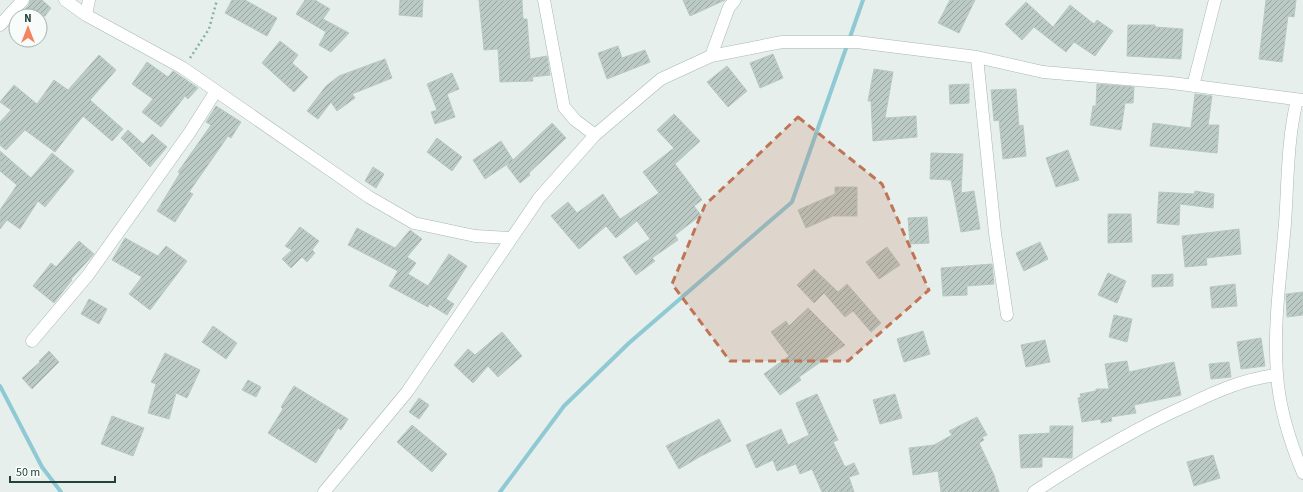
<svg xmlns="http://www.w3.org/2000/svg" width="1303" height="492" viewBox="0 0 1303 492" font-family="'Source Sans 3',sans-serif">
<style>
.lines{fill:none;stroke-linecap:round;stroke-linejoin:round}
.stream{stroke:#8ec9d4;stroke-width:4}
.building{fill:url(#building-hatch);stroke:#b8c9c2}
.minor-casing{stroke:#a8b8b2;stroke-width:13}
.path{stroke:#86b3a5;stroke-width:2.5;stroke-dasharray:2 3;stroke-linecap:butt}
.minor{stroke:#fff;stroke-width:12}
.marked{fill:#c07456;fill-opacity:0.2;stroke:#c07456;stroke-width:3;stroke-dasharray:8 5;stroke-linejoin:round}
</style>
<defs>
<pattern id="building-hatch" width="6" height="6" patternUnits="userSpaceOnUse"><rect width="6" height="6" fill="#bbcac4"/><path d="M-1 1l2-2M0 6l6-6M5 7l2-2" fill="none" stroke="#98a6a0"/></pattern>
</defs>
<rect width="100%" height="100%" fill="#e6efeb"/>
<g class="lines">
<path class="stream" d="M0,386L42,467L61,492
M500,492L564,406L629,343L792,202L863,0"/>
</g>
<path class="building" d="M30,0H42L51,8L45,16H18L29,5Z
M232,0H245L277,18L267,36L225,13Z
M305,0H315L330,9L323,19L349,33L331,52L319,45L326,32L296,14Z
M400,0H423L422,17L399,15Z
M479,0H522L523,19H527L530,59L547,56L550,75L532,77L533,81L500,82L498,49L484,50Z
M683,0H725L690,16Z
M950,0H975L959,33L938,23Z
M1266,0H1296L1294,17L1288,16L1282,62L1259,59Z
M1026,2L1053,27L1070,5L1094,24L1097,20L1113,31L1095,56L1074,42L1066,52L1034,27L1022,40L1005,24Z
M1128,25H1155V27L1183,29L1181,59L1127,56Z
M280,41L298,55L292,63L308,77L294,92L262,63Z
M618,46L622,58L645,50L650,62L607,79L598,53Z
M773,54L783,78L760,88L750,63Z
M99,55L116,70L90,100L123,129L112,141L83,116L55,152L25,130L6,150L0,145V122L11,110L0,102L14,85L37,104L54,80L68,90Z
M385,59L392,78L352,94L355,98L337,111L331,102L318,119L307,111L326,86L339,76Z
M147,62L168,77L173,71L198,88L188,99L185,96L161,127L142,112L153,99L132,84Z
M727,66L747,91L728,107L707,82Z
M874,69L893,72L885,118L916,116L917,137L873,141L871,101H868Z
M452,73L459,89L447,94L455,117L435,124L431,112L437,110L427,84Z
M969,84V103L950,104L949,85Z
M1097,84L1134,87L1133,103H1125L1121,130L1090,125L1093,106H1096Z
M1016,89L1019,126L1023,125L1026,156L1003,159L999,120L994,121L991,90Z
M1195,94L1212,96L1208,125H1219L1217,153L1150,146L1153,123L1191,128Z
M216,106L241,122L231,138L228,136L189,192L193,194L175,222L157,211L180,173L178,172L211,125L206,122Z
M674,114L700,141L675,164L702,200L694,206L701,215L675,235L678,240L652,258L655,261L636,275L623,257L650,239L637,221L616,238L606,226L579,249L551,216L568,202L577,213L603,194L620,219L659,193L643,172L674,148L657,130Z
M552,123L566,138L529,173L530,175L520,183L507,166L509,163L485,179L473,160L501,141L513,160Z
M128,130L143,144L152,134L167,147L150,167L121,138Z
M437,138L462,157L452,171L427,152Z
M1068,150L1079,180L1056,187L1046,158Z
M0,151L31,178L52,153L74,171L45,207L38,201L20,229L7,220L0,229V210L17,185L0,171Z
M931,153L963,154L961,193L974,191L980,229L961,232L951,180L930,179Z
M373,167L384,174L376,188L365,181Z
M835,187H857V216H833L806,228L798,210L835,194Z
M1195,191L1214,194L1213,208L1180,204L1179,225L1157,223L1159,192L1194,194Z
M1108,214H1131L1132,242L1108,243Z
M927,217L929,243L910,244L908,218Z
M300,227L319,241L312,250L315,253L307,262L302,257L291,268L282,259L292,250L285,246Z
M357,228L395,248L410,230L422,239L407,257L416,263L408,274L428,286L449,254L467,266L446,299L454,304L447,315L429,304L428,307L389,286L398,271L348,245Z
M1239,229L1241,254L1206,258L1207,265L1185,267L1182,236Z
M125,238L158,256L166,246L187,261L150,310L129,294L142,277L112,260Z
M79,241L94,254L71,279L72,280L54,303L33,286L51,263L56,267Z
M1040,242L1048,259L1024,271L1016,253Z
M887,247L900,265L879,279L866,262Z
M992,264L994,284L967,286V295L943,296L941,268Z
M814,269L838,292L847,284L881,323L871,332L853,311L845,317L824,293L814,303L797,285Z
M1108,273L1126,281L1117,303L1098,295Z
M1173,274V286L1152,287V275Z
M1235,284L1237,306L1212,308L1210,287Z
M1303,292V315L1287,317L1286,294Z
M89,299L107,309L99,324L81,314Z
M808,308L845,345L799,377L801,380L780,395L764,374L789,356L771,332L786,321L789,326Z
M1114,315L1132,319L1127,342L1109,337Z
M213,326L237,343L226,359L202,342Z
M923,331L930,354L904,362L897,339Z
M502,332L522,356L498,377L488,366L473,383L454,365L468,349L475,355Z
M1261,338L1265,366L1241,369L1237,342Z
M1045,340L1050,362L1026,367L1021,345Z
M49,351L59,362L32,389L22,378L40,362L39,361Z
M165,353L200,370L187,398L176,393L169,419L148,413L156,384L151,382Z
M1127,361L1129,372L1174,362L1181,395L1134,405L1136,413L1111,417L1112,421L1101,423V419L1082,422L1078,398L1081,397L1080,394L1096,391V389H1109L1105,364Z
M1229,362L1231,377L1211,379L1209,364Z
M248,380L261,387L256,397L242,390Z
M294,386L348,419L341,430L338,428L316,463L268,433L283,409L281,407Z
M817,394L838,440L833,442L845,467L854,463L859,474L849,477L854,492H822L812,469L800,474L796,464L777,471L773,460L756,468L746,445L781,429L788,445L809,435L796,403Z
M895,394L902,418L880,424L873,400Z
M419,398L429,405L419,419L409,412Z
M112,416L144,428L133,456L101,444Z
M977,417L987,435L982,437L984,440L979,443L994,475L999,492H941L938,471L913,475L909,448L934,445L952,435L949,431Z
M719,419L731,441L701,456L679,469L666,446Z
M412,425L447,454L432,472L397,442Z
M1050,426H1073L1072,458L1042,457V467L1021,468L1019,435L1050,433Z
M1213,455L1220,478L1194,486L1187,462Z"/>
<g class="lines">
<defs>
<path id="minor" d="M65,0L86,15L183,68L369,197L414,223L475,236L511,238
M544,0L564,107L575,120L595,135
M86,15L89,0
M0,25L23,0
M711,56L729,7L735,0
M977,57L995,233L1007,315
M1193,86L1215,0
M1297,100C1287,141 1288,182 1285,223C1281,274 1273,324 1277,374C1279,408 1290,442 1303,473
M32,341L88,275L190,132L216,91
M324,492L407,392L539,198L595,135L661,79L711,56L782,42H857L977,57L1043,72L1172,83L1303,100
M1034,492C1084,459 1135,428 1190,404C1219,390 1245,379 1277,375"/>
</defs>
<use href="#minor" class="minor-casing"/>
<path class="path" d="M190,58L209,29L217,0"/>
<use href="#minor" class="minor"/>
</g>
<path class="marked" d="M798,117L882,184L929,290L848,361H730L672,284L705,205Z"/>
<g transform="translate(28 28)"><circle r="19" fill="#f7fbf9" stroke="#a3b1ad"/>
<path d="M0-3L7 15L0 10L-7 15Z" fill="#f4845f"/>
<text y="-6" font-size="11" font-weight="bold" text-anchor="middle" fill="#24423a">N</text>
</g>
<path d="M10 476v6h105v-6" fill="none" stroke="#24423a" stroke-width="2"/>
<text x="16" y="476" font-size="12" fill="#24423a" stroke="#f7fbf9" stroke-width="3" paint-order="stroke">50 m</text>
</svg>
